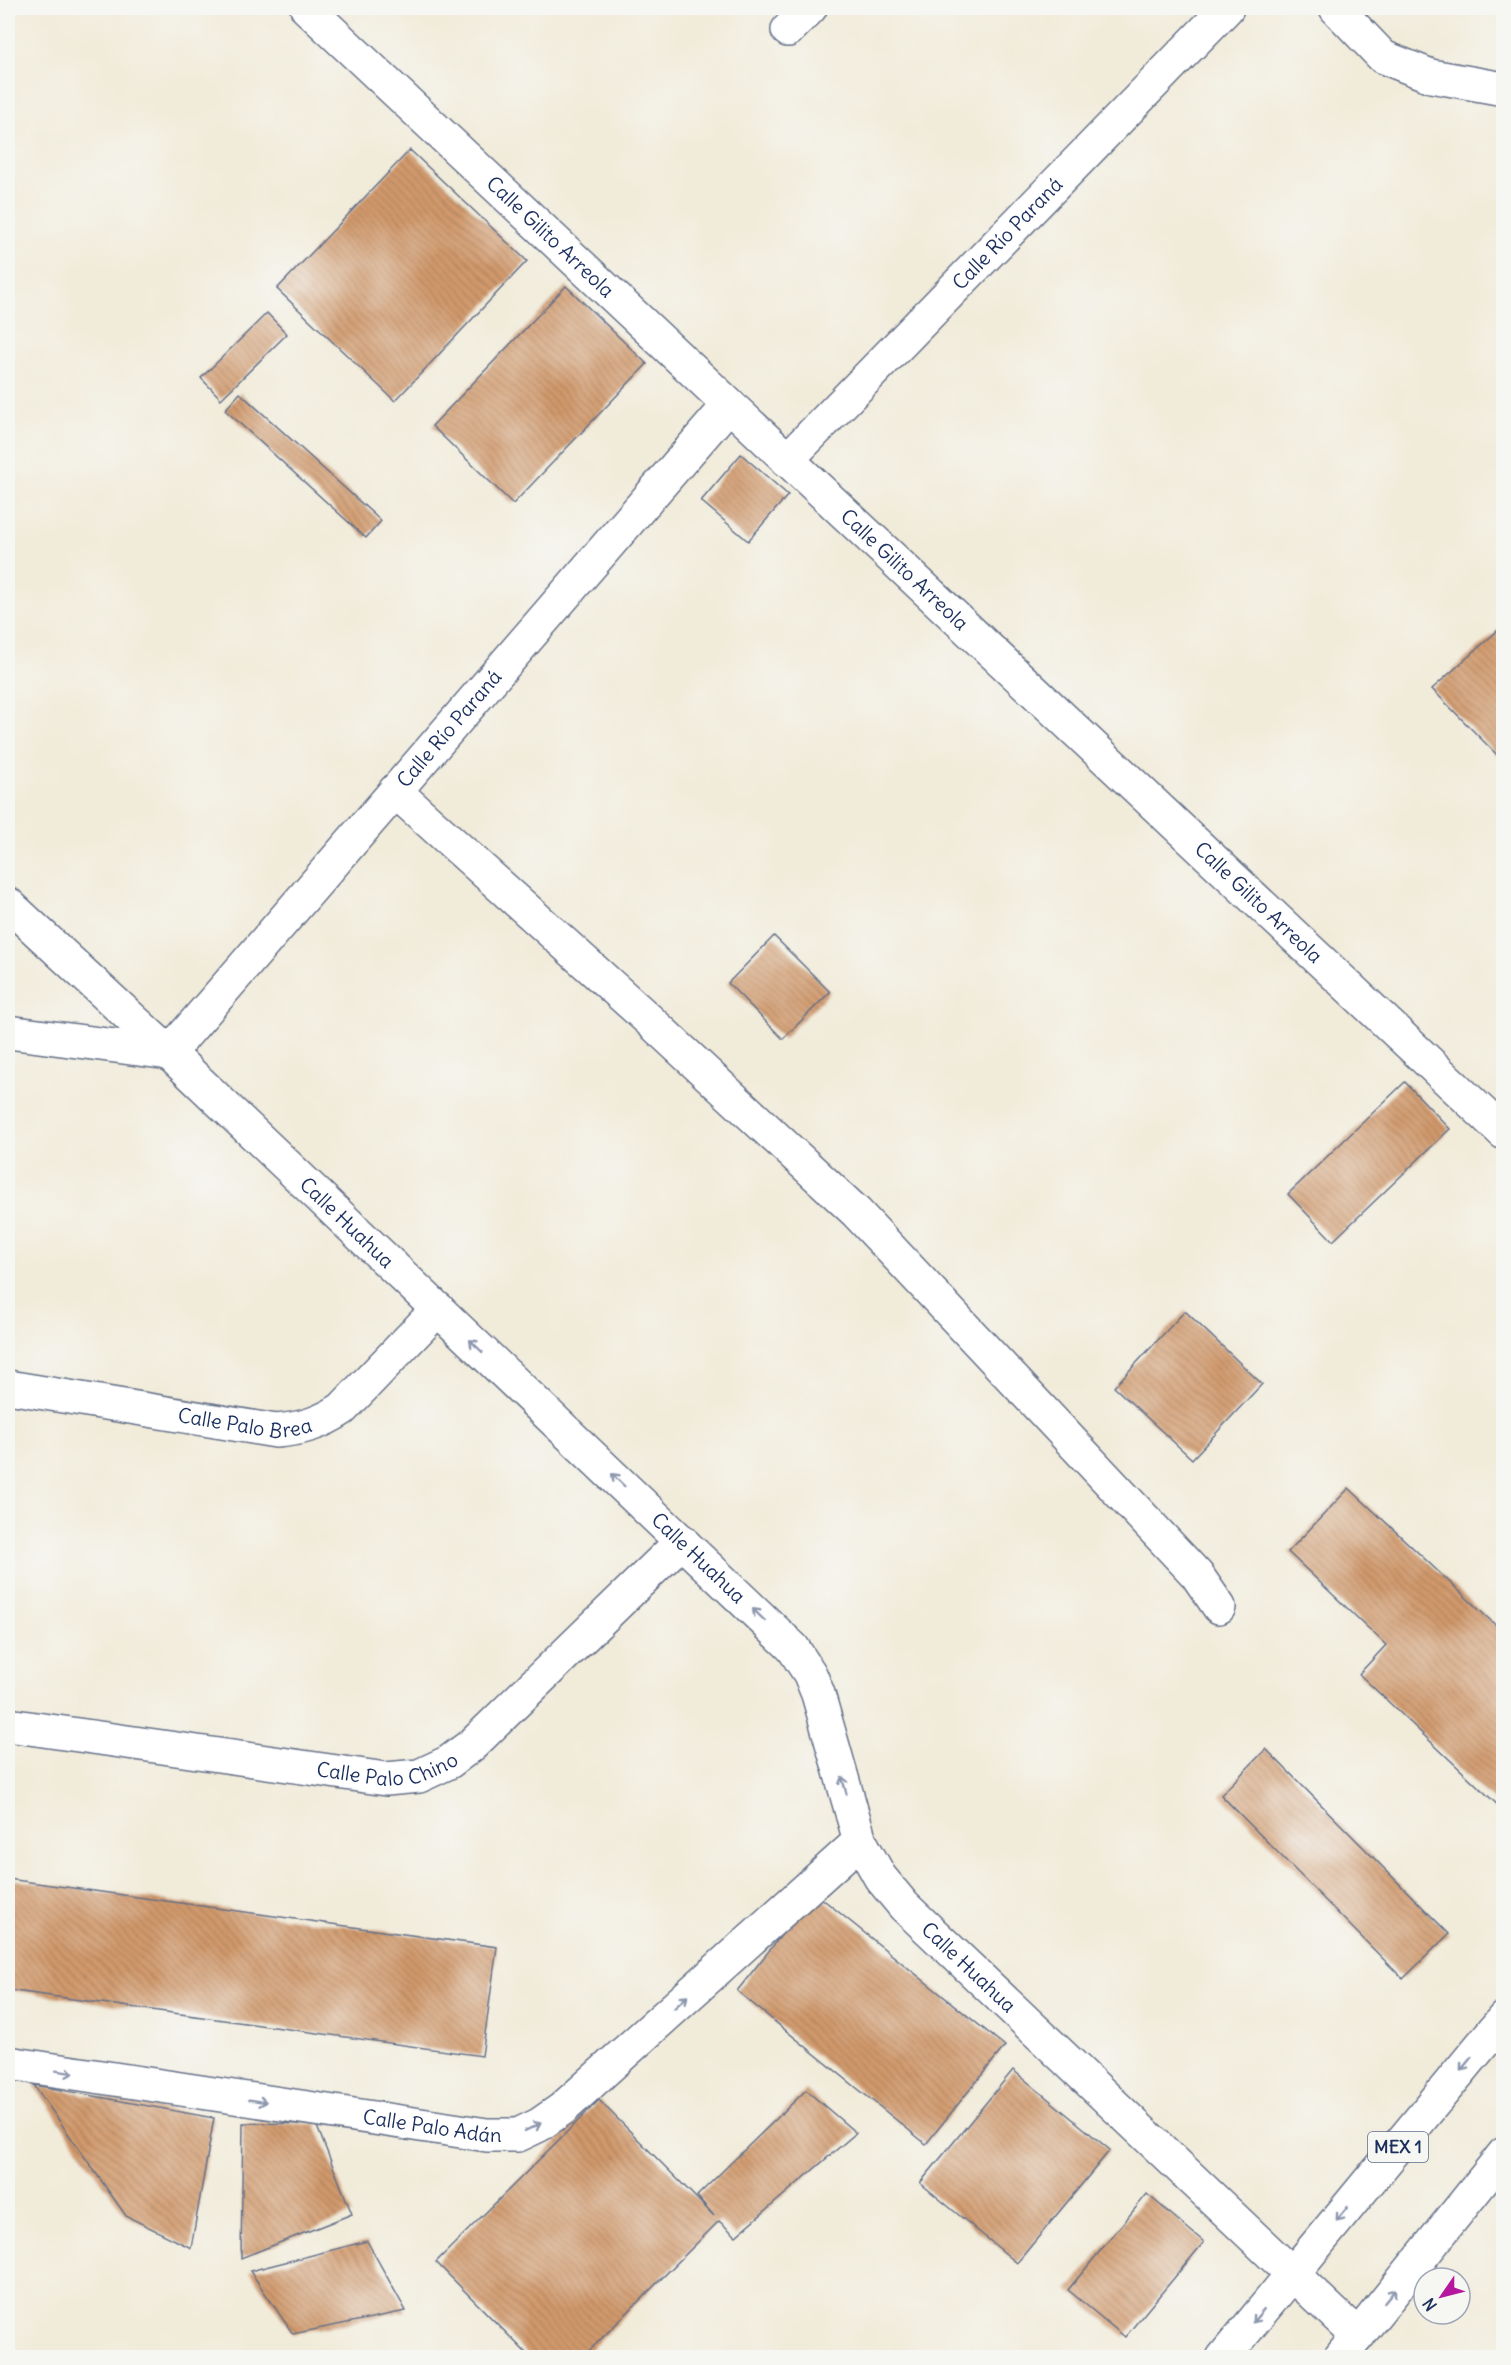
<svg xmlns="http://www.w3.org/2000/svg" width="1511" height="2365" viewBox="0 0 1511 2365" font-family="Delius,sans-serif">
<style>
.building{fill:url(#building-back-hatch)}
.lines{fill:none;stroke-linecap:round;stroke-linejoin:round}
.minor-casing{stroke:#667189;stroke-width:36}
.highway-casing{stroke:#667189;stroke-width:36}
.minor{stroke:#fff;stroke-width:33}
.highway{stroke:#fff;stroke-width:33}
.oneway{stroke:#8d97ae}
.labels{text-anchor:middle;stroke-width:6;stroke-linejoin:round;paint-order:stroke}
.shield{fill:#f6f6f2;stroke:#5d6b8a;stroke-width:1.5}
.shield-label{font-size:18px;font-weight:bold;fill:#1b2f5e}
.street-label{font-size:20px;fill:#1b2f5e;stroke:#f6f6f2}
</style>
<defs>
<pattern id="building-back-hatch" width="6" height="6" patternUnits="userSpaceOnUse" patternTransform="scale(1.5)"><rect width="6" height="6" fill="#d29a6c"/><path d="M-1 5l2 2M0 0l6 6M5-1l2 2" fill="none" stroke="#aa7e5c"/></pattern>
</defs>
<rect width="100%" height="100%" fill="#f6f6f2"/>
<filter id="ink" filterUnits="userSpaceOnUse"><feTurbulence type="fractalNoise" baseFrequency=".0167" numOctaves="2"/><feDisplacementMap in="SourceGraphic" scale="12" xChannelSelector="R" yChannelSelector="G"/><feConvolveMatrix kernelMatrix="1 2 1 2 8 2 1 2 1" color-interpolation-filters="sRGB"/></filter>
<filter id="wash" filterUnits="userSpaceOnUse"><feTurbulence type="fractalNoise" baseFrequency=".008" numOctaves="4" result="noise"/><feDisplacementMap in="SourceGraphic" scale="24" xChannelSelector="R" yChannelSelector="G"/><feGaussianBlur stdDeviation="1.35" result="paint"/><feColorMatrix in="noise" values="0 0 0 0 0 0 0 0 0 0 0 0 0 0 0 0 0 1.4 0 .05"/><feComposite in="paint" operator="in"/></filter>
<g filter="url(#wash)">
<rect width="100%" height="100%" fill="#f1ebd9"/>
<g id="blocks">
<path class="building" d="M410,150L527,261L395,401L277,289Z
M566,286L647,364L513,504L432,426Z
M267,313L287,334L221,399L201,378Z
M240,393L381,521L366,538L225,410Z
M741,454L788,495L748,541L701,501Z
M1504,625V762L1432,689Z
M774,936L830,992L783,1039L728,983Z
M1405,1082L1450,1129L1333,1241L1288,1194Z
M1185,1311L1262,1384L1192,1459L1114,1387Z
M1349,1488L1504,1633L1502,1809L1359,1674L1386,1645L1288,1552Z
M1266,1749L1449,1934L1403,1979L1221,1795Z
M8,1879L497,1947L482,2056L8,1990Z
M815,1893L1005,2046L926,2144L737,1991Z
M1013,2070L1110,2150L1017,2263L920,2183Z
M34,2085L214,2118L191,2248L126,2216Z
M806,2090L856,2133L736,2236L719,2221L582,2358H531L436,2262L599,2100L714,2216L697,2196Z
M243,2123L316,2124L352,2214L241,2258Z
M1147,2194L1204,2242L1125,2337L1068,2290Z
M367,2241L406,2311L293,2334L250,2271Z"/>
</g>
</g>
<g filter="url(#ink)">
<use href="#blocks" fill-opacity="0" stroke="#667189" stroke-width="1.5"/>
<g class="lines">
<defs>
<g id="minor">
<path id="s1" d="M307,8L1504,1133"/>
<path d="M1336,8L1383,57L1431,76L1504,89"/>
<path d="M788,30L810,8"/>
<path id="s2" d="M787,460L1227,8"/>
<path d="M395,791L648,1019L856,1212L1197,1575L1219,1607"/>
<path id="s3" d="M8,904L169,1053L793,1648L810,1674L818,1694L860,1841L880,1877L904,1906L1358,2336"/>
<path id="s4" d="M8,1032L169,1053L729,405"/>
<path id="s5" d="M8,1387L276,1431C302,1429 321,1423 342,1409L438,1309"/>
<path id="s6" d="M8,1725L386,1779L419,1776L449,1762L473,1744L682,1541"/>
<path id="s7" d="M8,2063L487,2135H518L539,2125L562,2109L860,1841"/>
</g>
<path id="highway" d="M1223,2358L1504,2018
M1340,2358L1504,2154"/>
</defs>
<use href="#minor" class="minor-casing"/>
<use href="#highway" class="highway-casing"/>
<use href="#minor" class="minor"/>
<use href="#highway" class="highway"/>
</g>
<defs><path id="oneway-shaft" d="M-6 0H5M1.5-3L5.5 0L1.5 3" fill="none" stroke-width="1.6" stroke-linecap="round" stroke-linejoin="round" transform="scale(1.5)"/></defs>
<g class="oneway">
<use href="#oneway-shaft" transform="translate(476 1346) rotate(-136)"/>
<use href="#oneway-shaft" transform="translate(618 1480) rotate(-136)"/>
<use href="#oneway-shaft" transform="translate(759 1615) rotate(-136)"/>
<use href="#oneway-shaft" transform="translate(844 1785) rotate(-106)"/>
<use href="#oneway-shaft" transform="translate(681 2002) rotate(-42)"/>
<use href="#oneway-shaft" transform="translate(1466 2064) rotate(129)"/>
<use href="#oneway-shaft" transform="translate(65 2072) rotate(9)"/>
<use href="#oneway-shaft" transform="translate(258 2101) rotate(9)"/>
<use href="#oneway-shaft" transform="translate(533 2127) rotate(-26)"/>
<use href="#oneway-shaft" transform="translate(1342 2214) rotate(129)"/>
<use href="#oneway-shaft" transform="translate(1390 2296) rotate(-51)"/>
<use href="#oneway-shaft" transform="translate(1258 2316) rotate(130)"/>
</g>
</g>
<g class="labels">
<rect class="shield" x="1368" y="2132" width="60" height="30" rx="4.5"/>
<g class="shield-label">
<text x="1398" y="2153">MEX 1</text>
</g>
<g class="street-label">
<text dy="7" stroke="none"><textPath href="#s2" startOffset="316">Calle Río Paraná</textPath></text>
<text dy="7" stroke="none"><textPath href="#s1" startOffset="334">Calle Gilito Arreola</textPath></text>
<text dy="7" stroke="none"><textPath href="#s1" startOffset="820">Calle Gilito Arreola</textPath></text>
<text dy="7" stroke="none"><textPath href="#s4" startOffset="591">Calle Río Paraná</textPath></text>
<text dy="7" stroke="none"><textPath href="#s1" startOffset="1306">Calle Gilito Arreola</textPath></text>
<text dy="7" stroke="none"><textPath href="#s3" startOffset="465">Calle Huahua</textPath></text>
<text dy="7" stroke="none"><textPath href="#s5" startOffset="240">Calle Palo Brea</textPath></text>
<text dy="7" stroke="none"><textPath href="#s3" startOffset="951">Calle Huahua</textPath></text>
<text dy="7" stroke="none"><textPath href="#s6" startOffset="384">Calle Palo Chino</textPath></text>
<text dy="7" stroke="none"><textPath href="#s3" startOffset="1455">Calle Huahua</textPath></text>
<text dy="7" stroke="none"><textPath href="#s7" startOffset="429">Calle Palo Adán</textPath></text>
</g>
</g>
<rect width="1511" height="2365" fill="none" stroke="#f6f6f2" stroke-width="30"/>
<g transform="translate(1442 2296) rotate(235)"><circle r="28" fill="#f6f6f2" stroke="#9ea6b7" stroke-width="1.5"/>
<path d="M0-4.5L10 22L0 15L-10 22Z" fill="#b5179e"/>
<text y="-9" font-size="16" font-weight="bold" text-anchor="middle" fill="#1b2f5e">N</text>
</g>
</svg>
